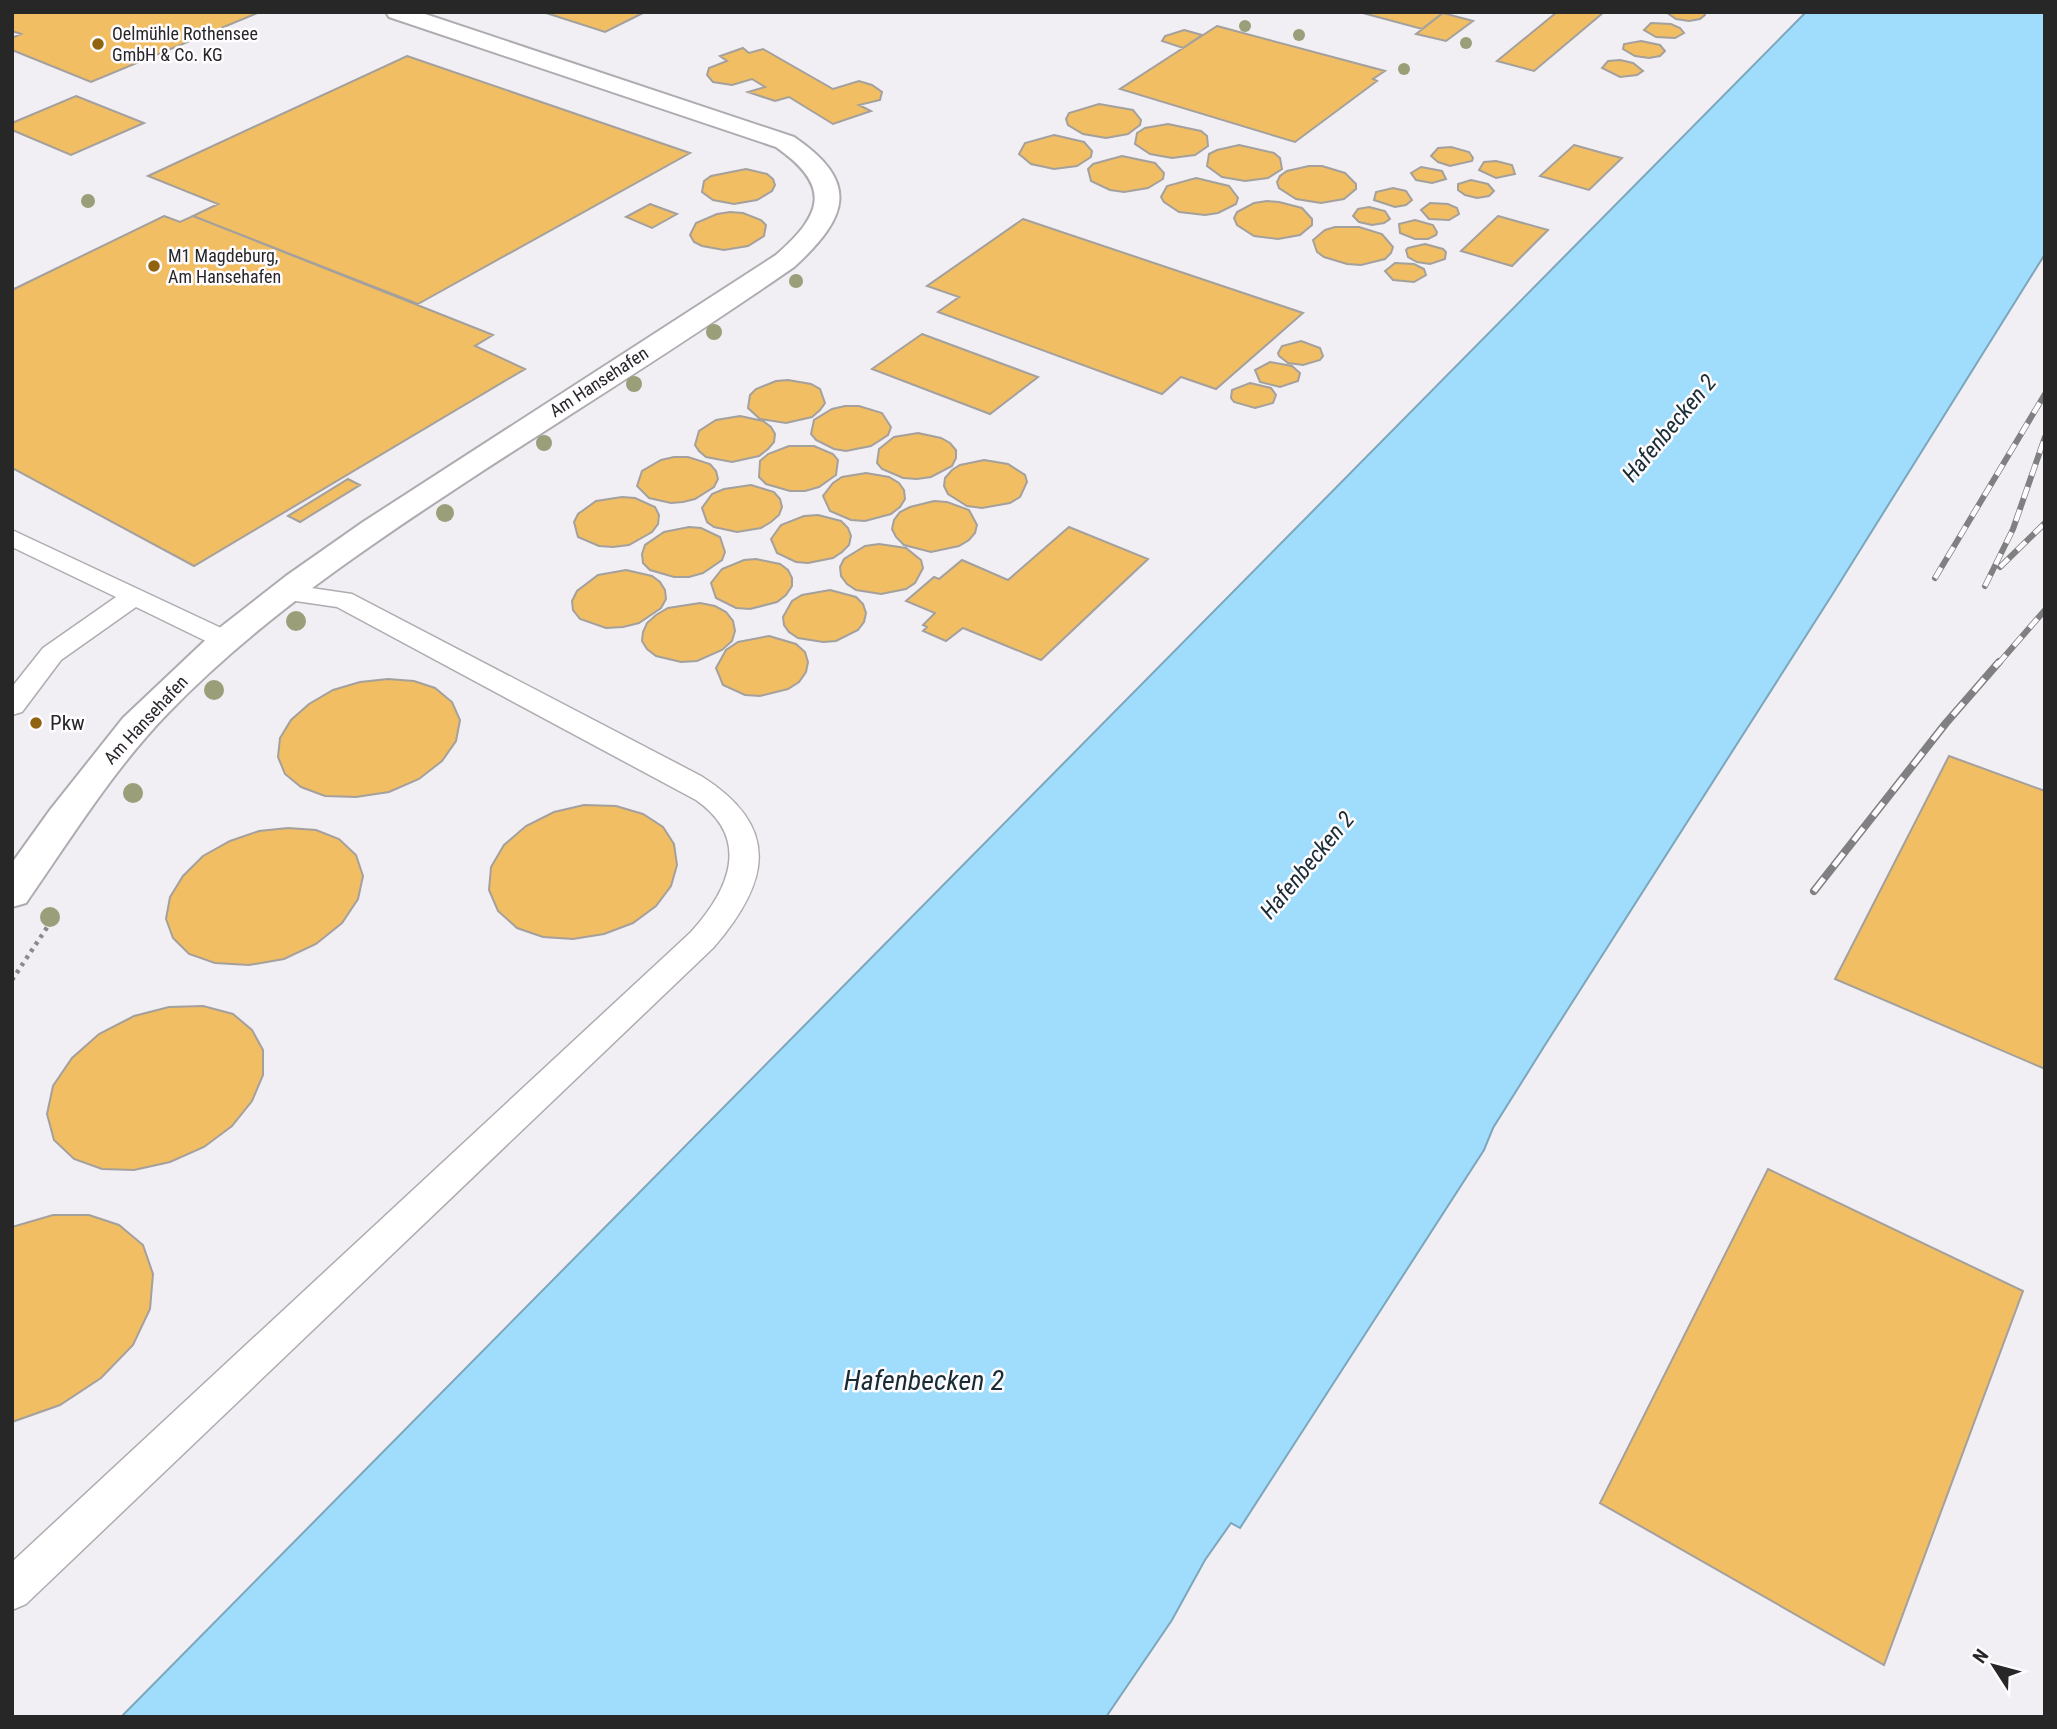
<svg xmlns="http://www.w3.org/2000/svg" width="2057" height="1729" viewBox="0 0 2057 1729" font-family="'Roboto Condensed',sans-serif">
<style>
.water{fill:#a0dcfb;stroke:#7ca6bc;stroke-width:2}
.building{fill:#f2be63;stroke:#a3a09d;stroke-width:2}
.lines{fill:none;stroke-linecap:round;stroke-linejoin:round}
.service-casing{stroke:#aeacb0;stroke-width:3}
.minor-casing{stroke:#aeacb0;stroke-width:4}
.path{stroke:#8a898b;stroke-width:4.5;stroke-dasharray:3.5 5;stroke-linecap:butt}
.service{fill:#fff;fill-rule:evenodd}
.minor{fill:#fff;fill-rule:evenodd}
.rail-far1-casing{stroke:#807f81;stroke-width:6}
.rail-casing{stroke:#807f81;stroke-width:8}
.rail-far1{stroke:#fefcff;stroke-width:4.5;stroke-dasharray:12;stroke-linecap:butt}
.rail{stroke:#fefcff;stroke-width:5;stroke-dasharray:16;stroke-linecap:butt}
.tree{fill:#9a9e79}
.poi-dot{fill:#92630f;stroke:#fefcff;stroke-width:2.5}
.labels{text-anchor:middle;stroke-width:5;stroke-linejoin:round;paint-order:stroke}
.far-poi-label{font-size:18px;fill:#282728;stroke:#fefcff;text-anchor:start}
.far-street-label{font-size:18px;fill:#282728;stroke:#fefcff}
.poi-label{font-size:21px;fill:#282728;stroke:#fefcff;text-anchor:start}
.water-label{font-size:23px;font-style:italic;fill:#192c36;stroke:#fefcff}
.near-water-label{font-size:28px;font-style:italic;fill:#192c36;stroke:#fefcff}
</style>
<rect width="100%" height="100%" fill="#f1eff3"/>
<path class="water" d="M1806,12H2045V254L1832,595L1545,1045L1493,1128L1484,1150L1240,1528L1231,1523L1205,1560L1172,1620L1106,1717H121Z"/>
<path class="building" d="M12,12H260L91,82L12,50V38L21,34L12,31Z
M543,12H645L605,32Z
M1359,12H1444L1422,29Z
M1557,12H1604L1534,71L1497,61Z
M1666,12H1704L1705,15L1700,19L1689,21L1676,19Z
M1443,13L1473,21L1446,41L1416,34Z
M1651,23L1671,24L1680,28L1684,33L1675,38L1656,37L1644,30Z
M1217,26L1385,71L1373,79L1377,81L1295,142L1120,89Z
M1184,30L1202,35L1183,48L1162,41L1165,36Z
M1641,41L1660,45L1665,51L1660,56L1649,58L1635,56L1623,49L1624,44Z
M743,48L749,53L763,49L833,89L859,81L872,85L882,92L880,100L859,105L871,111L833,124L789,97L775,101L748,92L765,87L752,79L732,85L713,82L707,75L709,68L727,61L720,56Z
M407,56L690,153L418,304L193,216L218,204L148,176Z
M1620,60L1633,63L1643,71L1637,75L1620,77L1602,68L1608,61Z
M76,96L144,123L71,155L12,130V123Z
M1099,104L1133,110L1141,120L1140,125L1128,134L1106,138L1083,134L1068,125L1066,119L1069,113Z
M1168,124L1201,131L1207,136L1208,146L1195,155L1172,158L1150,154L1135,144L1137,133L1145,128Z
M1054,135L1084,142L1092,151L1091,157L1077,166L1054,169L1031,164L1019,154L1025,143Z
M1239,145L1274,153L1280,158L1282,169L1268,178L1245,181L1222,177L1207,166L1209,154L1217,150Z
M1574,145L1610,155L1622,158L1589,190L1540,176Z
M1451,147L1469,152L1473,158L1472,161L1450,166L1438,162L1431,156L1438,148Z
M1122,156L1155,163L1164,173L1163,179L1148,188L1124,192L1110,190L1091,181L1088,169L1093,164Z
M1496,161L1512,165L1515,174L1496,178L1479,170L1484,162Z
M1309,166H1322L1345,173L1356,184V189L1344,199L1321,203L1296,199L1279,188L1277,182L1280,176L1287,171Z
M1421,167L1442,171L1446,179L1432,183L1416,180L1411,173Z
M746,169L767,174L773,179L775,185L772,191L757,200L734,204L713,200L702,192L704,181L711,176Z
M1196,178L1229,186L1238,198L1236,204L1218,213L1205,215L1179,212L1164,202L1161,197L1167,186Z
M1471,180L1488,184L1494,191L1489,196L1477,198L1465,195L1458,190V184Z
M1393,188L1406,191L1412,200L1406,205L1395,207L1374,200L1376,192Z
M1267,201L1279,202L1302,208L1312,219V225L1300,235L1278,239L1254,236L1237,225L1234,218L1237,212L1254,203Z
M1430,203L1448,204L1457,208L1459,214L1449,220L1429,219L1421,210Z
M650,204L677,214L652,228L626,217Z
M1369,207L1385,211L1390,219L1384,223L1372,225L1359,222L1353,216L1358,209Z
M730,212L743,213L761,220L766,225L764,236L748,246L724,250L702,246L694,242L690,235L696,223L717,214Z
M164,216L180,222L193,216L493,335L475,346L525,369L194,566L12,468V290Z
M1498,216L1548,230L1512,266L1461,251Z
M1023,219L1303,313L1216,389L1181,377L1162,394L938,312L959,297L927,286Z
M1415,220L1433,225L1437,232L1436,235L1428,239H1415L1400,233L1399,224Z
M1335,227H1359L1382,234L1393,247L1391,253L1385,259L1361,265L1347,264L1324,257L1317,252L1313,240L1325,230Z
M1425,244L1443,249L1446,252L1445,259L1430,264L1417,262L1408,257L1406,250L1408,248Z
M1395,263L1414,264L1424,269L1426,275L1414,282L1393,280L1385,271Z
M922,334L1038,377L990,414L872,369Z
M1301,341L1320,348L1323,356L1320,360L1303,365L1288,363L1279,356L1278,353L1282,346Z
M1270,362L1292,366L1300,373L1298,381L1280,387L1260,382L1255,370Z
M788,380L811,384L820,389L825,403L820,410L812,417L786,423L760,419L748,408L750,395L756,389L776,381Z
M1250,383L1271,388L1276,395L1273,403L1255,408L1234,402L1231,398L1232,390Z
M845,406H859L882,413L891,427L888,435L871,446L846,451L834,449L816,440L811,434L814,420L832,409Z
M740,416L763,421L771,427L775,434L774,442L768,449L759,456L732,462L706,457L699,451L695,445L699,431L716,420Z
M918,433L941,438L950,443L956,450V458L952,466L931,477L917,479L903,478L882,469L877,463L879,449L894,437Z
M789,446H814L833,454L838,460L836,475L819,487L805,491H790L766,484L759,477L760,461L768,454Z
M674,457H688L710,464L716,471L718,479L714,487L695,499L683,502L671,503L649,498L637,486L642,471L661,460Z
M984,460L1008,464L1025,475L1027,482L1020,497L1010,503L982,508L967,506L948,494L944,486L945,478L952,470L960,465Z
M866,473L889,477L899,483L904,490L905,499L900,507L891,514L865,521L851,520L830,511L823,496L833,483L842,477Z
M348,479L360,485L300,522L288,516Z
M751,485L774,492L780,499L782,507L779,515L771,522L761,528L737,532L714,527L707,522L702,508L712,494L724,489Z
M622,497L635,498L655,507L659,515L658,524L652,532L629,545L613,547L599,546L578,537L574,522L578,514L596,501Z
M934,501L947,502L969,510L977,525L975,533L969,540L959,546L931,552L904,545L896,537L892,529L894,520L900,512L910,507Z
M818,515L841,521L848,528L851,536L849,545L842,552L833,558L808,563L796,562L777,553L771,539L781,525L804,516Z
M689,527L701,528L720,537L725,552L722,560L703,573L689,577H674L650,570L643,563L642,554L645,545L664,532Z
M1069,527L1148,559L1041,660L963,628L946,641L923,631L927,627L923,625L935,613L906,601L934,577L939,579L962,560L1008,580Z
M879,544L906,548L921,560L923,568L915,583L906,589L881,594L856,590L847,584L841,576L840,567L844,559L865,546Z
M756,559L780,564L788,570L792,578V586L786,595L777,602L750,609L736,608L716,598L711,583L722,569L744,560Z
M626,570L652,576L660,582L665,590L666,599L661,608L639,623L623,627L606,628L580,619L573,610L572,601L577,591L598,575Z
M830,590L856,597L863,604L866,613L864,622L858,630L836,641L823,642L798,638L789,632L784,625L783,617L792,601L802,595Z
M700,603L715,606L726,612L733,621L735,631L732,641L722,650L697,661L681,662L656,656L647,649L642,641L643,632L647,623L656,615L668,608Z
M769,636L796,644L805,652L808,662L806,672L799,682L788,689L760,696L745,695L723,685L716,668L726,650L738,642Z
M388,679L414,681L435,688L452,702L460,720L456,741L442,761L419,779L389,792L356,797L325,796L301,787L285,774L278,757L280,738L291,720L309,704L333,690L360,682Z
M1949,756L2045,791V1069L1835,979Z
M584,805L616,806L643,814L663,827L674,844L677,865L671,886L656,906L633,923L604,934L573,939L543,937L517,928L498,911L489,890L491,867L504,845L526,826L554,812Z
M288,828L316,830L339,839L356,855L363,876L358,899L342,923L316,944L284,959L249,965L215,963L189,954L173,938L166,919L170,897L183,876L203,856L230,841L259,831Z
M203,1006L233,1014L252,1030L263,1050V1075L252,1101L232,1126L204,1147L170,1162L134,1170L102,1169L74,1159L54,1140L47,1114L53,1086L72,1058L99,1034L134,1016L169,1007Z
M1768,1169L2023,1291L1884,1665L1600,1503Z
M53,1215H89L119,1225L143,1245L153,1274L150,1309L133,1345L101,1378L60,1405L12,1422V1227Z"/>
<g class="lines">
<defs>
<path id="service" d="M12,530L234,634L238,640L234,646L225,648L216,646L136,607L61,660L22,712L12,715V687L43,648L116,597L12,547Z
M284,584L352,594L701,776C782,827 770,882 713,948L26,1604L12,1610V1562L691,932C729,890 752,839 696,800L337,607L275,598L271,592L275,586Z"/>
<path id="minor" d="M386,12H419L794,137C860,182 849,217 794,267C692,338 586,404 481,472C371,544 260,618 168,713C113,770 71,838 26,903L12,907V863L50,810L123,718L213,633L286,576L363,522L776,255C823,214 832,186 776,147L389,17Z"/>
</defs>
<use href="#service" class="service-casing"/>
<use href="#minor" class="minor-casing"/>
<path class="path" d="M12,980L50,923"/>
<use href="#service" class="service"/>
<use href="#minor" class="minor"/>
<defs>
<path id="rail-far1" d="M2000,567L2045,523
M1935,578L2045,394
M1985,586L2013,529L2045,437
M1998,664L2045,610"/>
<path id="rail" d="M1814,891L1946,723L1999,662"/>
</defs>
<use href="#rail-far1" class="rail-far1-casing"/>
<use href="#rail" class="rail-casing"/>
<use href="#rail-far1" class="rail-far1"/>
<use href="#rail" class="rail"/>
</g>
<g class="tree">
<circle cx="1245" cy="26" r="6"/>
<circle cx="1299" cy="35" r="6"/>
<circle cx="1466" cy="43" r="6"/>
<circle cx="1404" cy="69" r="6"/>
<circle cx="88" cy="201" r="7"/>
<circle cx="796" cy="281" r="7"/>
<circle cx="714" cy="332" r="8"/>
<circle cx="634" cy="384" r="8"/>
<circle cx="544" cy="443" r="8"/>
<circle cx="445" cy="513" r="9"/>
<circle cx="296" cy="621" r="10"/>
<circle cx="214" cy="690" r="10"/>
<circle cx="133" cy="793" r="10"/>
<circle cx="50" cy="917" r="10"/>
</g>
<g class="poi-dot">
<circle cx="98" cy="44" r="7"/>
<circle cx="154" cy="266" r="7"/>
<circle cx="36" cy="723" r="7"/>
</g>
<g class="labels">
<g class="far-poi-label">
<text x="112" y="40">Oelmühle Rothensee<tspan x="112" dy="21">GmbH &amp; Co. KG</tspan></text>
<text x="168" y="262">M1 Magdeburg,<tspan x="168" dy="21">Am Hansehafen</tspan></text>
</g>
<g class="far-street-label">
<text transform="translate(599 382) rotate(-33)" y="6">Am Hansehafen</text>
<text transform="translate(146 720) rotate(-47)" y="6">Am Hansehafen</text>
</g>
<g class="poi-label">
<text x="50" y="730">Pkw</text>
</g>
<g class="water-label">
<text transform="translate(1669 428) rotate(-50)" y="8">Hafenbecken 2</text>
<text transform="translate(1307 865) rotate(-50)" y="8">Hafenbecken 2</text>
</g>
<g class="near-water-label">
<text x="924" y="1390">Hafenbecken 2</text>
</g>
</g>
<rect width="2057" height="1729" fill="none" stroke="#282728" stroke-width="28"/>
<g transform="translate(1994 1666) rotate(306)" stroke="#fefcff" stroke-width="5" paint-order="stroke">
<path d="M0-5L12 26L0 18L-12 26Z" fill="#282728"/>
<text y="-10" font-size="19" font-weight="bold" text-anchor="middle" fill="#282728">N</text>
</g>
</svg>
